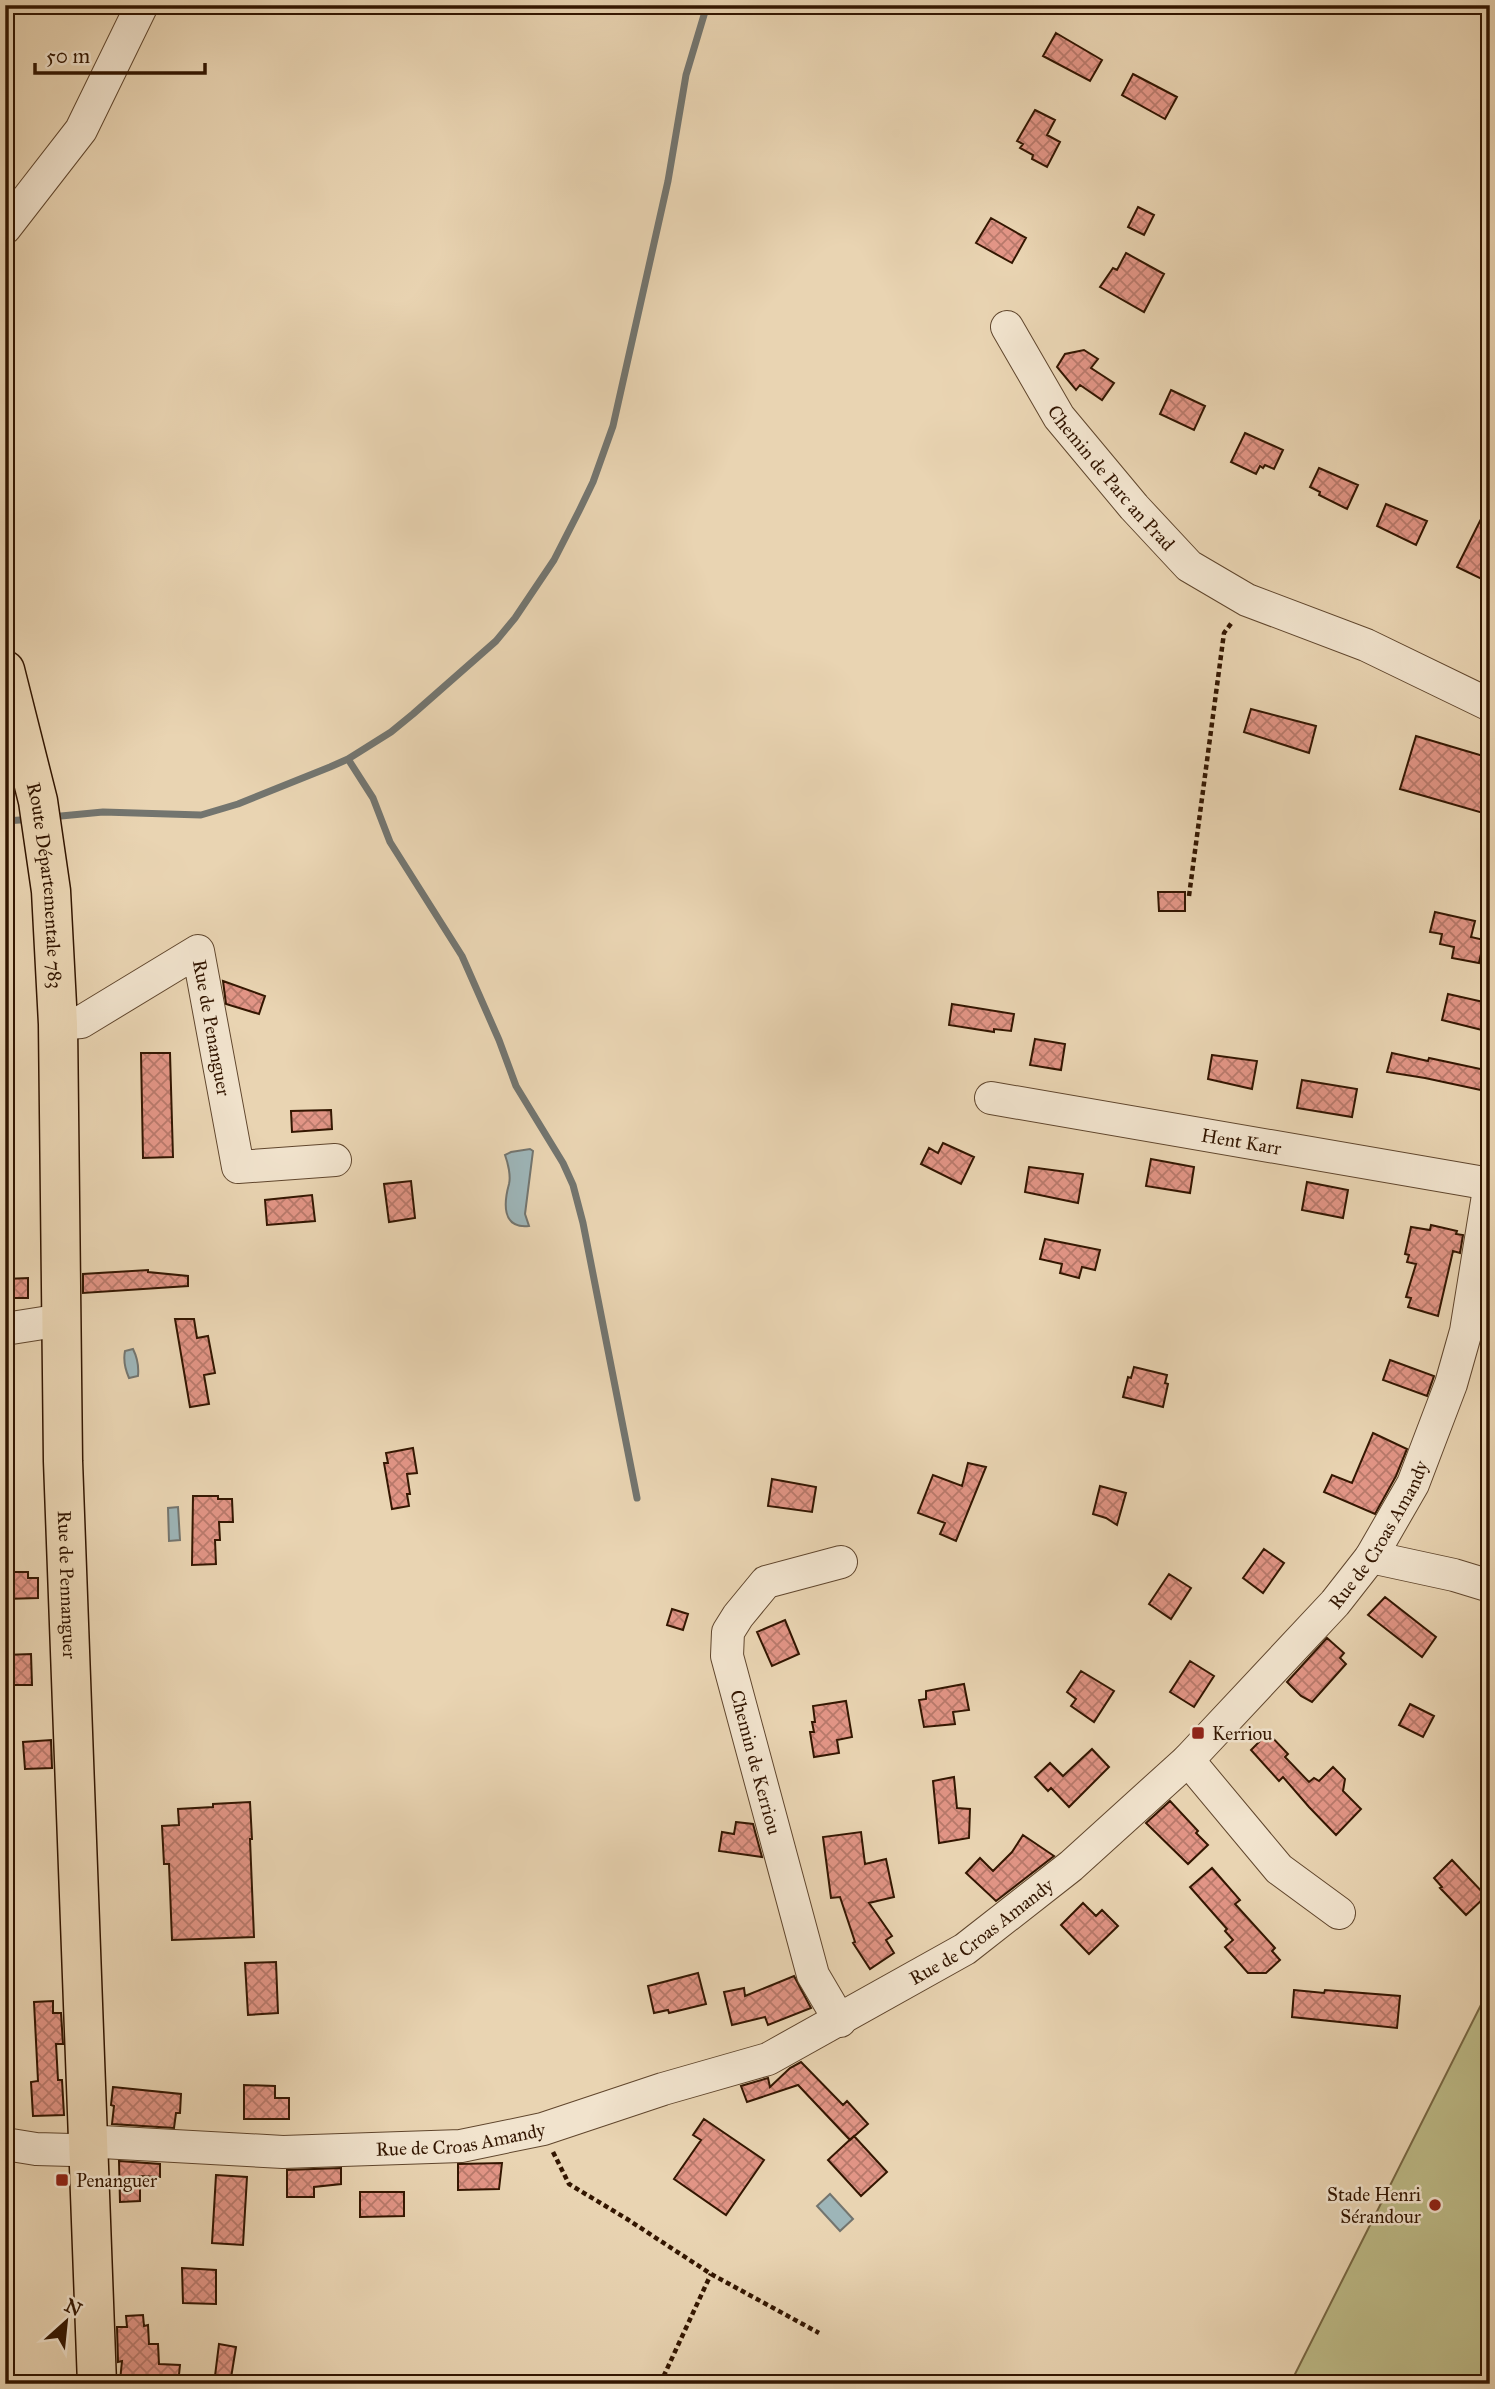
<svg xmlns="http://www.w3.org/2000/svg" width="1495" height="2389" viewBox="0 0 1495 2389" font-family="'IM FELL Great Primer',serif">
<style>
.garden{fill:#bdbb88;stroke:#786844;stroke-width:2}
.water{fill:#9db5b8;stroke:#73756f;stroke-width:2}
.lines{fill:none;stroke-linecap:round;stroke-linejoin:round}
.stream{stroke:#73756f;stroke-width:7}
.building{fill:url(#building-cross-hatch);stroke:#331601;stroke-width:2}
.minor-casing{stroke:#60462d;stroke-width:34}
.major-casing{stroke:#331601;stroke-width:41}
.path{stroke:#331601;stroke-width:4.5;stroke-dasharray:5 3.5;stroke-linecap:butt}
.minor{stroke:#f1e3cd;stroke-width:32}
.major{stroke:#e9d4b2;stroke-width:38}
.poi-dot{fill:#8f2418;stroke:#f1e3cd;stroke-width:2.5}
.labels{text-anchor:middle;stroke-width:5;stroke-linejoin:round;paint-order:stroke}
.street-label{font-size:19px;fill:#331601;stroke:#f1e3cd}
.poi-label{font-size:19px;fill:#331601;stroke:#f1e3cd;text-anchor:start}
</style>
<defs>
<pattern id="building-cross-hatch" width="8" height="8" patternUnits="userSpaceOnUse" patternTransform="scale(1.75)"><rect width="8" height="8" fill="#e29586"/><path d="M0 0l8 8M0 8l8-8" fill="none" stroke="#b8796b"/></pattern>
</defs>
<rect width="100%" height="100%" fill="#e9d4b2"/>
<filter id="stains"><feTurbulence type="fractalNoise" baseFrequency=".00286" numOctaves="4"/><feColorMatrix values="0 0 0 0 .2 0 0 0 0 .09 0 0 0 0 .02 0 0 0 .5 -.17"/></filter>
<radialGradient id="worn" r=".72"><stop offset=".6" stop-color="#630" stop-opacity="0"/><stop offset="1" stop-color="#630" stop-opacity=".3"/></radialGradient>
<path class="garden" d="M1490,1987V2384H1290Z"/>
<path class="water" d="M530,1149L533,1151L525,1214L529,1226C501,1229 504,1202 509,1184C511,1176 508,1163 505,1155L511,1152Z
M133,1349C138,1359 139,1366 138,1376L129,1378C125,1369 123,1361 125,1351Z
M178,1507L180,1540L169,1541L168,1508Z
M830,2194L853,2219L840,2231L817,2206Z"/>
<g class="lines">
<path class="stream" d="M348,759L373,798L390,842L462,956L499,1040L516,1086L563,1163L573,1185L583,1223L637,1498
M61,816L103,812L201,815L238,804L330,767L348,759L391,732L413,714L496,641L515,618L554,560L579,511L593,482L613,426L668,181L686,75L707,5
M5,821L20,820"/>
</g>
<path class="building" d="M1056,33L1102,60L1090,81L1043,56Z
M1133,74L1177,97L1165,119L1122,95Z
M1035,110L1055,120L1047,135L1060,142L1047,167L1032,159L1033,155L1020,148L1023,144L1017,141Z
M1138,207L1154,215L1144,235L1128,227Z
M991,218L1026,238L1012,263L976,243Z
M1126,253L1164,274L1144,312L1100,287L1113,268L1117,270Z
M1084,350L1098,359L1091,368L1114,383L1102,400L1080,385L1076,390L1057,367L1065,354Z
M1171,390L1205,406L1194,430L1160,414Z
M1245,433L1283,450L1274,469L1265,465L1263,468L1260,466L1256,474L1231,462Z
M1319,468L1358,485L1347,509L1319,495L1320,492L1310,487Z
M1490,501V583L1457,567Z
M1386,504L1427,521L1416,545L1377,526Z
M1251,709L1316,726L1309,753L1244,732Z
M1416,736L1490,758V815L1400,789Z
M1158,892H1185V911H1159Z
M1435,912L1475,921L1471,937L1484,940L1479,963L1452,958L1454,947L1440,944L1442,934L1430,932Z
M223,981L265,996L259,1014L226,1004Z
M1448,994L1488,1003L1482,1030L1442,1020Z
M952,1004L1014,1014L1011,1031L994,1029V1032L949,1025Z
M1035,1039L1065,1044L1061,1070L1030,1065Z
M141,1053H170L173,1157L143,1158Z
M1392,1053L1428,1061L1429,1058L1490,1071V1092L1425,1078L1387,1072Z
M1212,1055L1257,1061L1252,1089L1208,1079Z
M1302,1080L1357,1089L1352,1117L1297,1108Z
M331,1110L332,1129L292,1132L291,1111Z
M943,1143L974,1157L961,1184L921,1164L929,1148L938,1153Z
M1151,1159L1194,1167L1190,1193L1146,1186Z
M1029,1167L1083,1174L1078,1203L1025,1192Z
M411,1181L415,1218L389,1222L384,1184Z
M1307,1182L1348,1190L1343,1218L1302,1210Z
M312,1195L315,1221L267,1225L265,1200Z
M1431,1225L1457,1231L1456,1234L1463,1235L1460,1253L1453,1251L1438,1316L1408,1307L1411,1298L1406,1297L1416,1264L1407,1262L1409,1255L1405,1254L1410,1232L1411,1227L1430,1230Z
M1045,1239L1100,1250L1095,1270L1082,1267L1079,1278L1060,1273L1062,1264L1040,1259Z
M148,1270V1272L188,1276V1286L83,1293V1274Z
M28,1278V1298H5V1279Z
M175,1319H194L197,1338L208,1336L215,1373L204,1375L209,1404L190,1407Z
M1390,1360L1434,1376L1427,1396L1383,1380Z
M1134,1367L1167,1375L1165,1383L1168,1384L1163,1407L1123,1397L1128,1377L1131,1378Z
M1373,1433L1407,1449L1396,1476L1375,1514L1324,1492L1332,1475L1352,1483Z
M413,1448L417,1473L407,1474L410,1494H407L409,1506L392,1509L384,1463H388L386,1453Z
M968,1463L986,1467L956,1541L940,1534L945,1523L918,1513L933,1475L962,1486Z
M772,1479L816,1487L812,1512L768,1506Z
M1100,1486L1126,1493L1117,1525L1106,1518L1093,1514Z
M193,1496H218V1499H232L233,1522H219L220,1540H215L216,1564L192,1565Z
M1264,1549L1284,1563L1263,1593L1243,1578Z
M5,1572H28V1578H38V1598L5,1599Z
M1169,1574L1191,1588L1171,1619L1149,1604Z
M1385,1597L1436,1637L1422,1657L1368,1615Z
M672,1609L688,1614L683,1630L667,1625Z
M785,1620L799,1654L772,1666L757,1632Z
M1327,1638L1344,1653L1340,1658L1346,1664L1312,1702L1301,1696L1287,1682Z
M31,1654L32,1685H5V1655Z
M1190,1661L1214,1676L1194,1707L1170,1692Z
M1081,1671L1114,1691L1094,1722L1071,1706L1076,1699L1067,1692Z
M964,1684L969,1710L953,1712L955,1724L924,1727L919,1700L926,1699V1691Z
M846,1701L852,1737L837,1740L839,1753L814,1757L810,1732H814L812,1722H815L813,1706Z
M1410,1704L1434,1716L1423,1737L1399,1725Z
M1268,1733L1288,1754L1285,1757L1309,1782L1314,1778L1319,1781L1333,1767L1345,1779L1343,1791L1361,1809L1336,1835L1309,1807L1283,1777L1279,1781L1251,1750Z
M51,1740L52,1768L25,1769L23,1742Z
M1092,1749L1109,1767L1069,1807L1051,1788L1048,1791L1035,1777L1050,1763L1063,1776Z
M954,1777L957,1808L970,1809L969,1838L939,1843L933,1781Z
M1170,1801L1198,1831L1196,1833L1208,1845L1188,1864L1146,1823Z
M250,1802L252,1839H250L254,1937L172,1940L169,1864H164L162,1826L179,1825L178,1809L213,1807V1804Z
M736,1822L753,1824L762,1857L719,1851L722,1832L734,1834Z
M861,1832L865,1864L886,1859L894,1897L869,1903L892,1936L886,1940L894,1953L870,1969L853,1943L855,1942L840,1897L831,1898L823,1837Z
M1023,1835L1054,1856L996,1901L966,1873L980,1858L993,1871L1012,1852Z
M1452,1860L1486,1896L1466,1915L1440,1888L1442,1887L1434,1878Z
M1212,1868L1240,1900L1235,1904L1275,1948L1272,1951L1280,1960L1266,1973H1248L1233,1956L1225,1947L1233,1940L1225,1931L1227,1929L1190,1887Z
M1083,1903L1096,1916L1102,1910L1118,1926L1089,1954L1061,1925Z
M276,1962L278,2013L248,2015L245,1963Z
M698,1973L706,2004L669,2013L668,2010L654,2013L648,1986Z
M794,1976L811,2008L768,2025L765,2017L732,2025L724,1992L744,1988L745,1996Z
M1294,1990L1324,1993L1325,1990L1400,1996L1397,2028L1292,2017Z
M53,2001V2013H61L63,2044H56L58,2080H62L64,2115L33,2116L31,2082L38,2081L34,2002Z
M801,2062L843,2105L847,2101L868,2124L850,2140L798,2085L747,2102L741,2086L768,2078L770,2087L790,2068Z
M244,2085L275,2086V2098H289V2119H244Z
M113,2087L181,2094L180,2113H176L174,2128L112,2124L114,2106L111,2105Z
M704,2119L764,2160L726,2215L674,2179L701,2140L693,2135Z
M854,2136L887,2172L861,2196L828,2160Z
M119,2161L160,2164V2177L140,2176V2201L120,2202Z
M502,2163L499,2189L458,2190V2164Z
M341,2168V2184L314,2187V2197H287V2170Z
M216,2175L247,2177L243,2245L212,2243Z
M360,2192H404V2216L360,2217Z
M182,2268L216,2270V2304L183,2303Z
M143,2315L144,2326L148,2325L149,2344H158L159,2364L180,2365L178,2384L120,2381L122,2361L118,2362L117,2327H127L126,2316Z
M219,2344L236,2347L230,2384H214Z"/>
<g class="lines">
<defs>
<g id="minor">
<path d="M5,228L81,130L142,5"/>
<path id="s1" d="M1007,327L1059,417L1134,507L1189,566L1247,600L1366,645L1490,705"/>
<path id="s2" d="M58,1024L81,1022L198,951L238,1167L335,1160"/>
<path id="s3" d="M991,1098L1490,1184"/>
<path d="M5,1329L62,1320"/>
<path d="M1371,1557L1454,1575L1490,1586"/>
<path d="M1188,1760L1279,1869L1339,1913"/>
<path d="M840,2021L813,1975L727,1656L728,1632L738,1616L766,1582L841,1562"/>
<path id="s4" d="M5,2144L36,2149L72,2150L102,2142L283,2152L461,2146L543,2129L663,2089L768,2059L965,1949L1071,1866L1188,1760L1335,1603L1371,1557L1413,1484L1451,1384L1466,1331L1490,1183"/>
</g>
<g id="major">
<path id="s5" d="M5,670L38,801L51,891L58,1024L63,1461L97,2384"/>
</g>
</defs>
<use href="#minor" class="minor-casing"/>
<use href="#major" class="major-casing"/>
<path class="path" d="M1189,896L1224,633L1233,621
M553,2152L569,2184L627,2219L711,2274L819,2333
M660,2384L711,2274"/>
<use href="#minor" class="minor"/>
<use href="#major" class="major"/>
</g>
<g class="poi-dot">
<rect x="1191" y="1726" width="14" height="14" rx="3.5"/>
<rect x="55" y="2173" width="14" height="14" rx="3.5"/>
<circle cx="1435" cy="2205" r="7"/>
</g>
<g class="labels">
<g class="street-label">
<text dy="7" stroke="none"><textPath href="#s1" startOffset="184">Chemin de Parc an Prad</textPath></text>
<text dy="7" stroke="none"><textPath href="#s5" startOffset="220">Route Départementale 783</textPath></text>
<text dy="7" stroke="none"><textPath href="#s2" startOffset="238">Rue de Penanguer</textPath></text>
<text dy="7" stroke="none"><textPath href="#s3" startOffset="254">Hent Karr</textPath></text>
<text dy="7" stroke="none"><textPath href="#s4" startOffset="1592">Rue de Croas Amandy</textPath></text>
<text dy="7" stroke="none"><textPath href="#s5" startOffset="920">Rue de Pennanguer</textPath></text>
<text transform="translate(756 1762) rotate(75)" y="7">Chemin de Kerriou</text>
<text dy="7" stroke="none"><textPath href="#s4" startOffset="1026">Rue de Croas Amandy</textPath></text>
<text dy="7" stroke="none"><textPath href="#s4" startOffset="458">Rue de Croas Amandy</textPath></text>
</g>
<g class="poi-label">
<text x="1212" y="1740">Kerriou</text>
<text x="76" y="2187">Penanguer</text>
<text x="1421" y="2201" text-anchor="end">Stade Henri<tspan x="1421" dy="22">Sérandour</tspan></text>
</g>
</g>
<rect width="1495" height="2389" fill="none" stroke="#e9d4b2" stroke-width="28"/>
<rect x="7" y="7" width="1481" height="2375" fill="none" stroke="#331601" stroke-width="3.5"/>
<rect x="14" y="14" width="1467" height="2361" fill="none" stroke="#331601" stroke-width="2"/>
<g transform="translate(66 2322) rotate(27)" stroke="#f1e3cd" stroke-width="5" paint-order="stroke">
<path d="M0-5L12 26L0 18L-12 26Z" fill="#331601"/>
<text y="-10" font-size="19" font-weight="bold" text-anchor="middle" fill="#331601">N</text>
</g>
<path d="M35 63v10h170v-10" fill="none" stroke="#331601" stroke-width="3.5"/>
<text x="46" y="63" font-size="21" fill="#331601" stroke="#f1e3cd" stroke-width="5" paint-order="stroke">50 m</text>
<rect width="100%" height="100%" filter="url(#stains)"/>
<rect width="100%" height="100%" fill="url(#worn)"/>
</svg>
